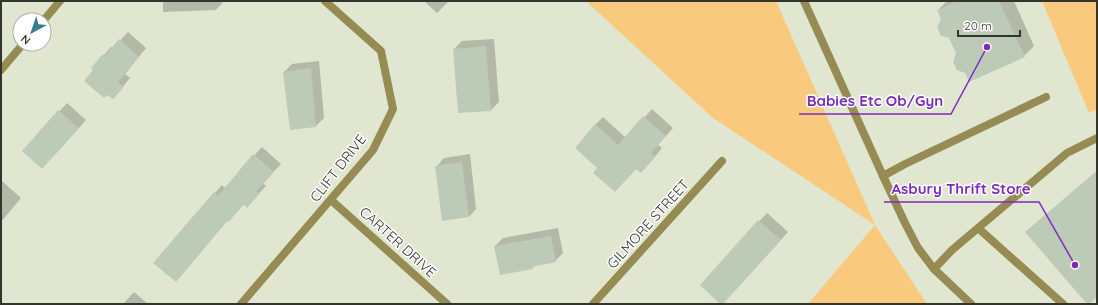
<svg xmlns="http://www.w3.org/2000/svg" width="1098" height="305" viewBox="0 0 1098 305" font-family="Quicksand,sans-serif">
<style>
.green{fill:#f9c97d}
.shadow{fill:#0003}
.building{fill:#bdcab8}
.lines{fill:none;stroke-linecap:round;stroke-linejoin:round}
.service{stroke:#968b53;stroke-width:8}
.minor{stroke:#968b53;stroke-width:8}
.tertiary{stroke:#968b53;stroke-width:8}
.labels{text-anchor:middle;stroke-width:3;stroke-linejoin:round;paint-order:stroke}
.street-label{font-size:14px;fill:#33352d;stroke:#fff}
.leader{fill:none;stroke:#7b2cbf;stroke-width:1.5}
.callout-dot{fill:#7b2cbf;stroke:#fff;stroke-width:1.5}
.callout-label{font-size:15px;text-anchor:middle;font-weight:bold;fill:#7b2cbf;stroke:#fff;stroke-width:3;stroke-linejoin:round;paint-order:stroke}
</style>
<rect width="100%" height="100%" fill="#e1e6d0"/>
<path class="green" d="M586,1H776L875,225L927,304H808L875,225L713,118Z
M1042,1H1097V109L1089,113Z"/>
<path class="shadow" d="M163,1H223V2L216,10L163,12Z
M424,1H449L437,13Z
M947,1H1014L1034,46L1024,56L957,53L938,10Z
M128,32L146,48L125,74L130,78L120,90L94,70L104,55L111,47L113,48Z
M494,39L499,102L491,110L454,49L462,41Z
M319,61L324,118L316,126L291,129L284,72L292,64Z
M67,103L86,120L50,160L23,151Z
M652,109L673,128L658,145L662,148L649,164L637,168L615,191L598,168L595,125L603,117L626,138Z
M262,147L281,164L263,183L266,186L254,199L244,204L236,213L228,220L183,273L215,193L222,185L225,188Z
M470,154L476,209L469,217L437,166L444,158Z
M1097,171V296L1027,232L1037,222Z
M2,181L21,198L1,222V182Z
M767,213L788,232L729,297L722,304L701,285Z
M558,228L563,253L555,261L535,265L532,268L495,246L503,238Z
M134,292L148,304H123Z"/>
<path class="building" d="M957,1H999L1025,57L969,82L965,73L957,70L953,62L956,53L949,38L941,36L937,27L941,19L937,10Z
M119,39L139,57L118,82L124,87L113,99L107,95L104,98L84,81L93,70L91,68L103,54L105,56Z
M486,46L491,111L458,113L453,49Z
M311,68L316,127L290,130L283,72Z
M58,110L79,128L42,169L22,151Z
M643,116L666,136L651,153L655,157L641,173L636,169L615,192L593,173L597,168L575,148L595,124L618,145Z
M253,154L274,172L256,192L259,194L247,208L243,204L229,222L227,221L176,282L153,263L214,192L218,196Z
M462,162L469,217L442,221L435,166Z
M1097,171V297L1089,304H1087L1025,232Z
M758,220L781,240L723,304H720L700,285Z
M551,236L556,262L532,267L533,269L500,275L494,246Z"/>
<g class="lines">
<path class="service" d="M883,176L905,164L1046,97
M978,228L1063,304
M934,269L952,250L978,228L1067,153L1097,138"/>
<path class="minor" d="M44,20L60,1
M1,70L23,44
M331,200L447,304
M241,304L373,150L393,109L381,51L325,1
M593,304L722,161"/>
<path class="tertiary" d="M804,1L883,176L905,223L918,248L934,269L971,304"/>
</g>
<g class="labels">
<g class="street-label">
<text transform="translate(338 168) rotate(-52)" y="5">CLIFT DRIVE</text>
<text transform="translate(648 224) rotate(-48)" y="5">GILMORE STREET</text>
<text transform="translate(398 242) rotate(42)" y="5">CARTER DRIVE</text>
</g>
</g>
<path class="leader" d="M987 47L951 114H799M1075 265L1039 202H884"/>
<g class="callout-dot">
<circle cx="987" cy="47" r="4"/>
<circle cx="1075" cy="265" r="4"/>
</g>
<g class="callout-label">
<text x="875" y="106">Babies Etc Ob/Gyn</text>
<text x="961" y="194">Asbury Thrift Store</text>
</g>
<rect width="1098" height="305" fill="none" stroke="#33352d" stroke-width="4"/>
<g transform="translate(32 32) rotate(220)"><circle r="19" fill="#ffffff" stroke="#adaeab"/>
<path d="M0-3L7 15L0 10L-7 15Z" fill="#397c8d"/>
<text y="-6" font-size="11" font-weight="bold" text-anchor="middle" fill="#33352d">N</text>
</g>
<path d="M958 30v6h62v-6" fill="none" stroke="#33352d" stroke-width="2"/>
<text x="964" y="30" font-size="12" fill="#33352d" stroke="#ffffff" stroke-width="3" paint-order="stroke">20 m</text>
</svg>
